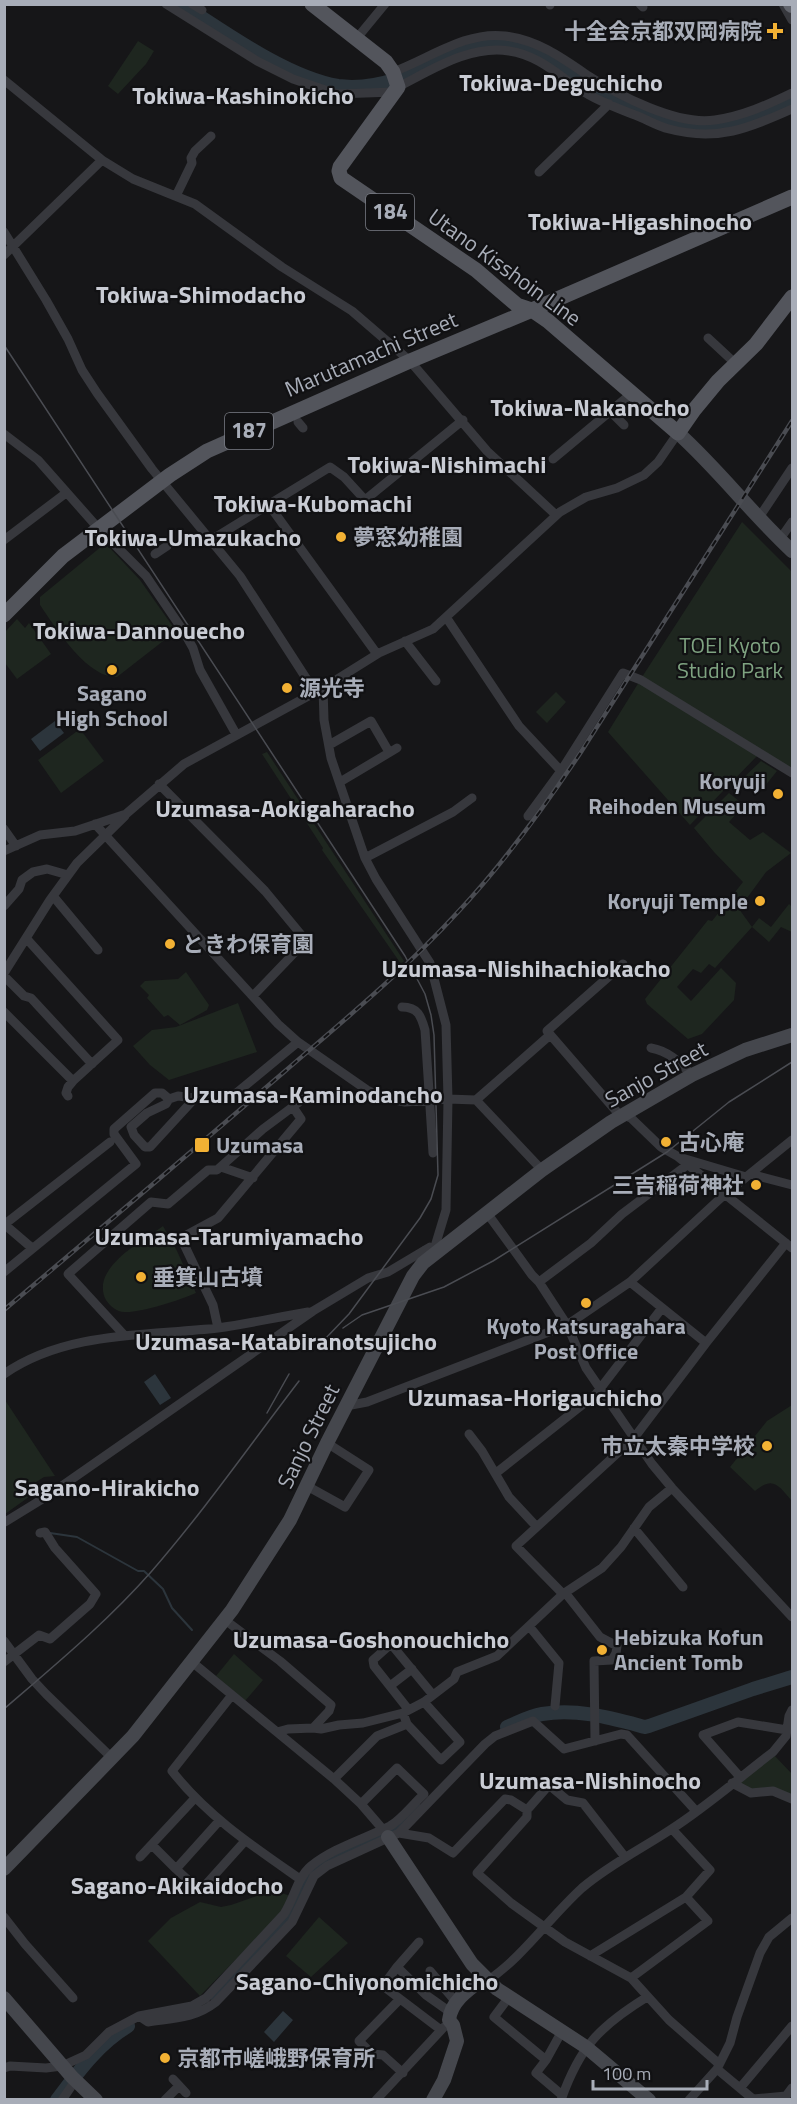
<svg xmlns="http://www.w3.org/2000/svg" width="797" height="2104" viewBox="0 0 797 2104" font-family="'Titillium Web','Noto Sans JP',sans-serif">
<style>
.green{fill:#1e261f}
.water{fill:#2c353c}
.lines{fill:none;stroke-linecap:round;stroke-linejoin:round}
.stream{stroke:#2c353c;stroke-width:2}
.river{stroke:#2c353c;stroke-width:14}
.street{stroke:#37383d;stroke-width:9}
.secondary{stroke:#45474d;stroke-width:14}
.primary{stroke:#53555c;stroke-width:15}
.highway{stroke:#63666e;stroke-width:16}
.tram{stroke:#4a4c52;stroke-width:1.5}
.rail-casing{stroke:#4a4c52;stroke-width:4.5}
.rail{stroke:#111113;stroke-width:2;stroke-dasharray:7;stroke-linecap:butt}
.poi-dot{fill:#f2b134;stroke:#111113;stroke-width:2}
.labels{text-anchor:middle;stroke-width:4.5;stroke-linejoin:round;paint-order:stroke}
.shield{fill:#111113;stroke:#7b7e86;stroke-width:1.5}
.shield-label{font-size:21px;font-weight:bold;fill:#a8adb8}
.poi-label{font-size:22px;font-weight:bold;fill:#a8adb8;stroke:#111113;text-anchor:start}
.street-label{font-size:22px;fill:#a8adb8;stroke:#111113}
.park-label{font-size:22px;fill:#7fa381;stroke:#111113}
.neighbourhood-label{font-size:24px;font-weight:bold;fill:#c9ccd4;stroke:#111113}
</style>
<rect width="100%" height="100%" fill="#161618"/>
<path class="green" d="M138,41L154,51L146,64L118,94L108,86Z
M742,522L792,572V769L642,677Z
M102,546H108L140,580L176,631L117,677C87,678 55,627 40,605V597Z
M17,619L25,628L29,623L51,654L17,679L5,663V632Z
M639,682L758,755L690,825L608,732Z
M556,692L566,702L547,723L536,712Z
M80,729L104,761L61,793L38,760Z
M267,752L404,961L401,964L322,850L323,848L262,754Z
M761,761L777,771L761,791L740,781Z
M729,793L744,805L729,822L750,840L763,832L791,853L766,872L739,909L752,927L759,918L771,927L789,904L792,907V932L781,927L769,942L752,927L715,968L709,964L701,973L693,969L677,987L691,1001L721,968L736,983L734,1000L702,1034L688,1039L647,1004L645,999L708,920L712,921L743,882L714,852L694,828Z
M186,972L209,1005L207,1010L180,1025L168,1015L164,1017L147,998L149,995L140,986L145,981L178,979Z
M238,1003L257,1052L169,1080L150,1065L133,1046L152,1030L176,1027Z
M163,1226L177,1251L196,1293C180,1300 141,1313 124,1312C117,1312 110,1306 106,1300C102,1293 102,1284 105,1277C115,1255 144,1240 163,1226Z
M5,1400L55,1476L44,1477L33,1484L36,1489L33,1494L5,1514Z
M792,1405V1501C779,1487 774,1475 755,1491L730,1467L767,1421Z
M234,1654L263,1680L245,1701L216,1676Z
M773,1754L792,1774V1798L757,1791L735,1783Z
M268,1892L282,1893L290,1896L282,1912L200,1996L148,1941L171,1918L200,1902L221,1907L231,1905Z
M319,1917L348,1943L311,1977L286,1956Z"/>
<path class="water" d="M55,721L64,733L40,751L31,739Z
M155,1374L171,1398L160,1405L144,1382Z
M283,2011L293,2020L274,2042L264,2032Z"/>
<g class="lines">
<path class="stream" d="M50,1533L77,1537L138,1571H144L163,1589L172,1608L192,1630"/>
<path class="river" d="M181,4C225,32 286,77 338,86C361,89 388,84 409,74C440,59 471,37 507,43C548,51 566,72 599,91C610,96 622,100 633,105C662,118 692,132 725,126C748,123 771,110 792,101
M507,1727C519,1722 530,1716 542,1714C577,1708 611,1718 645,1727L649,1726L753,1689L792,1677
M215,1994L292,1914L307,1878L324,1863L399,1825L416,1810
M57,2100C78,2072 98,2044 128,2026"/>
<path class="street" d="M166,4L257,61L293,79L337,94L394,92
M192,4L202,10
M550,4V5
M640,4L643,7
M783,4L792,20
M357,38L385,4
M393,72C429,59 465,31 505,36C537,40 561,57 587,75C618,95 677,126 715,120C743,116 767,105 792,93
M4,80L102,160
M398,87C432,70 469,45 509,51C538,55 558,75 581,90C597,101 617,108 635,115C646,119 657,126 669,129C717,142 750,128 792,109
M539,172L609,104
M176,196L192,163L191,158L195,151L211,136
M4,232L46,300L68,339L82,370L97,393L152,469L240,576L315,692
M4,255L102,160L133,179L195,204L282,267L352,311L410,361L487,451L556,515
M708,338L736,364
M610,411L624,425
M298,422L303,428
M4,434L38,460L99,529L146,576L184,632L193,648L200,670L236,734
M553,459L631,394
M269,505L377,654
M758,519L792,468
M780,539L792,522
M4,540L66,493
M211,540L330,467L344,477L365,500L463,420
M155,554L167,546
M446,617L519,726L561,771
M405,641L436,681
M323,688L324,720L331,758L365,858L376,879L430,963L446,1025L448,1099L446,1210L436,1243L438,1252L425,1250
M329,745L371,721L389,752
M340,782L397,748
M159,784L265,891L308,943L298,949L253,996
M528,816L561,771L623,673L641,680L792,773
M95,824L278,1024L298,1042L367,1090L385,1098L405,1102L448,1099L476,1100L542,1170
M4,829L16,846
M4,851L40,835L75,831L126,814L184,764L323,688L379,653L433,629L560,512L586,497L617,488L644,475L658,462L678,433
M365,858L453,812L472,798
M53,896L98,950
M4,906L19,889L22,880L33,872L47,869L68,875
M623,964L547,1031L617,1112L631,1118L661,1147L677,1156L792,1248
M4,973L50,900L77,863L125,816
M4,976L24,996L31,998L92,1064
M402,1007C418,1007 421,1016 425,1030L433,1153
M4,1012L73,1081L118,1040L26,938
M651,1048C669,1051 680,1063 692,1075
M68,1096L66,1093L68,1087L73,1081
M195,1098L150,1147H145L134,1135L131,1127L147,1113L166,1104L169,1099L178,1096L195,1098L228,1097L234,1095L298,1042
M476,1100L550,1035
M682,1158L746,1177
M221,1167L253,1178
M750,1174L792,1185
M487,1213L532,1275L539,1282L567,1325L586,1368L652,1464L672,1488L792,1617
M4,1224L32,1248
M5,1224L110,1142
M4,1272L136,1164L114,1134V1129L155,1093H162L169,1099
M539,1282L591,1243L622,1214L687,1165
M630,1282L706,1343
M218,1328L213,1305L181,1238L218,1218L301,1119L293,1107
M125,1336L68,1274L151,1202L168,1204L208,1170H217L263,1129L306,1097
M4,1374C66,1331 146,1336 218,1328C248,1324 278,1317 308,1312
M346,1406L367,1402L567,1325L630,1282L724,1195L792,1140
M469,1434L482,1451L509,1497L536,1526
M496,1473L596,1394L662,1308
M307,1486L345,1507L369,1470L327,1443
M5,1522L49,1495L313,1311L368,1278L388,1272L430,1247
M634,1528L683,1587
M225,1620L280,1661L331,1705L329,1711L313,1728L288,1729L277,1732
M529,1626L559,1663L555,1706
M4,1641L32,1679L46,1694L113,1759
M4,1662L39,1635L50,1639L90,1604L96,1594L55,1548L45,1532L40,1533
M192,1662L334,1779L361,1804L386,1833
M390,1686L412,1669
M232,1695L172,1771C207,1816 254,1847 300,1879
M408,1709L374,1666L373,1660L391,1644L433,1695
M403,1713L407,1724L441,1760L460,1742L424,1702
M313,1728L321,1729L339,1725L363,1723L403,1713L424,1702L454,1679L457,1672L497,1656L563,1594L602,1568L621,1547L649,1507L672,1488
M595,1741L594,1661L612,1660L616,1653L617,1646L600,1637L567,1595L563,1594L516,1546L634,1438L706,1343L786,1243
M740,1777L703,1735L738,1722L787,1730
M334,1779L377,1736L407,1724
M732,1783L751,1793L773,1791L792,1799
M527,1810L549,1785L567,1800L583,1803L625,1857
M220,1820L176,1869L200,1891L245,1841
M399,1833L429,1838L453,1853L505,1799L511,1800L527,1810V1817L477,1873L511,1903L565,1942L631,1978L669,2020L718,2063
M152,1845L176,1869
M140,1857L195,1798
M4,1917L25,1944L73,1998
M419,1942L397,1967L383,1986L441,2030
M590,1956L686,1897L710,1870L672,1829
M397,1967L426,1995L450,2012
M430,1971L456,2002
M631,1978L708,1921L686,1897
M487,1981C522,1958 550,1917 582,1888C609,1865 641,1849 670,1830C706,1807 739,1778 773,1752L786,1736L789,1716L792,1710
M509,1997L494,2017L546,2060
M400,1999L359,2041L372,2054L383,2055L403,2073
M139,2016L148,2022C174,2018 194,2019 216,2002L292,1922L314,1876L327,1866L399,1833L485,1744L495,1736L533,1721L564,1749L621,1734L627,1735L696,1811
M562,2031L546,2060L536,2073L562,2095
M4,2068L10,2066L46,2068L62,2066L86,2055L109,2032L139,2016L192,2006L206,1998L284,1914C294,1899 297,1878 311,1866C333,1848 364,1839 390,1826C402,1819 413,1804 424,1794L397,1768L361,1804
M717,2069L753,2099L786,2096L792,2088
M173,2079L186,2093
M740,2088L792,2026
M62,2100L75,2081
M165,2100L179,2086
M376,2100L444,2027
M561,2100C580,2046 600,2026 647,1997
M689,2100L717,2069L730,2043L737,2017L760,1953L769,1937L792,1918"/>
<path class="secondary" d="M678,433C719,470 752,514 792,551
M388,1837L472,1964L497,1989L586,2047L649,2100
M4,1869L133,1736L232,1610L290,1520L327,1443L413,1276L423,1263L542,1170L611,1122L692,1075L745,1050L792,1035
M4,1998L72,2077L96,2100
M433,2100L444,2080L457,2041L453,2025L449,2020C451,2001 469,1989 484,1978"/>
<path class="primary" d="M312,4L386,62L393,72L398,87L340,167L339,171L341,178L476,270L517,305L532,310L548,321L678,433L694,410L718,381L756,344L792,297
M4,615L63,556L170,475L207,451L410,361L532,310L792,197"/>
<path class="highway" d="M791,4L792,5"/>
<path class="tram" d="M4,345L405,956L425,994L431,1015L434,1035L438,1175L431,1199L420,1218L349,1314L324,1340
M343,1328L362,1315L444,1287L493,1261L667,1152L729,1102L792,1062
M267,1413L289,1374
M4,1709C55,1665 107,1622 151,1572C204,1511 250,1445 299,1381"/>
<defs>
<path id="rail" d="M4,1310C98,1231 191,1152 284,1072C343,1021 404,971 457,913C504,863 543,809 581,752L792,421"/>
</defs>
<use href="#rail" class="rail-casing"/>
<use href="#rail" class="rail"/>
</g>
<g class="poi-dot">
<path d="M772 22h6v6h6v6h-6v6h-6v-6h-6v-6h6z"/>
<circle cx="341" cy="537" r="6"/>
<circle cx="112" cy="670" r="6"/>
<circle cx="287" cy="688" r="6"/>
<circle cx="778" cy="794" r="6"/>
<circle cx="760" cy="901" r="6"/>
<circle cx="170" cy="944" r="6"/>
<circle cx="666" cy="1142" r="6"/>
<rect x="194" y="1137" width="16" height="16" rx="3"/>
<circle cx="756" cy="1185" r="6"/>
<circle cx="141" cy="1277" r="6"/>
<circle cx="586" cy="1303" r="6"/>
<circle cx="767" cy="1446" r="6"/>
<circle cx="602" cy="1650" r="6"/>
<circle cx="165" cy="2058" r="6"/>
</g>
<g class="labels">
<g class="shield">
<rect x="366" y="194" width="48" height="36" rx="4.5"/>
<rect x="225" y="413" width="48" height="36" rx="4.5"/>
</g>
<g class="shield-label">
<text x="390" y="219">184</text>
<text x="249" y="438">187</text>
</g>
<g class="poi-label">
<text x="762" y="39" text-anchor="end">十全会京都双岡病院</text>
<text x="353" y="545">夢窓幼稚園</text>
<text x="299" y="696">源光寺</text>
<text x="112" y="701" text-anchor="middle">Sagano<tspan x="112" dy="25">High School</tspan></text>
<text x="766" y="789" text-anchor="end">Koryuji<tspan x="766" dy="25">Reihoden Museum</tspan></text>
<text x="748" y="909" text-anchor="end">Koryuji Temple</text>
<text x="182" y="952">ときわ保育園</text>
<text x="678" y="1150">古心庵</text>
<text x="216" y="1153">Uzumasa</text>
<text x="744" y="1193" text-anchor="end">三吉稲荷神社</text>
<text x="153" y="1285">垂箕山古墳</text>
<text x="586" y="1334" text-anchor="middle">Kyoto Katsuragahara<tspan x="586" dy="25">Post Office</tspan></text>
<text x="755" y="1454" text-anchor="end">市立太秦中学校</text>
<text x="614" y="1645">Hebizuka Kofun<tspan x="614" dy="25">Ancient Tomb</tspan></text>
<text x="177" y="2066">京都市嵯峨野保育所</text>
</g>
<g class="street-label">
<text transform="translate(505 267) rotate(36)" y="8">Utano Kisshoin Line</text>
<text transform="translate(371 354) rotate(-23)" y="8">Marutamachi Street</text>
<text transform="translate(656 1074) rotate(-29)" y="8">Sanjo Street</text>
<text transform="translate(308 1436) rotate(-64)" y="8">Sanjo Street</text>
</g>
<g class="park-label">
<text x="730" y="653">TOEI Kyoto<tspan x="730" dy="25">Studio Park</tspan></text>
</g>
<g class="neighbourhood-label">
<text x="561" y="91">Tokiwa-Deguchicho</text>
<text x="243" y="104">Tokiwa-Kashinokicho</text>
<text x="640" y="230">Tokiwa-Higashinocho</text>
<text x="201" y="303">Tokiwa-Shimodacho</text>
<text x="590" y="416">Tokiwa-Nakanocho</text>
<text x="447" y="473">Tokiwa-Nishimachi</text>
<text x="313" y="512">Tokiwa-Kubomachi</text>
<text x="193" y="546">Tokiwa-Umazukacho</text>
<text x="139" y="639">Tokiwa-Dannouecho</text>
<text x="285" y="817">Uzumasa-Aokigaharacho</text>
<text x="526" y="977">Uzumasa-Nishihachiokacho</text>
<text x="313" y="1103">Uzumasa-Kaminodancho</text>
<text x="229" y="1245">Uzumasa-Tarumiyamacho</text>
<text x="286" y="1350">Uzumasa-Katabiranotsujicho</text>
<text x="535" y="1406">Uzumasa-Horigauchicho</text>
<text x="107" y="1496">Sagano-Hirakicho</text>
<text x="371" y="1648">Uzumasa-Goshonouchicho</text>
<text x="590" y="1789">Uzumasa-Nishinocho</text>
<text x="177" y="1894">Sagano-Akikaidocho</text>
<text x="367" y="1990">Sagano-Chiyonomichicho</text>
</g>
</g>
<rect width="797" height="2104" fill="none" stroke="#a8adb8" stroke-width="12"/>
<path d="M593 2080v9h114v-9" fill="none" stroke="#a8adb8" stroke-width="3"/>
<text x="602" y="2080" font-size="18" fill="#a8adb8" stroke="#111113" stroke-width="4.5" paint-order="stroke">100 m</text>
</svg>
